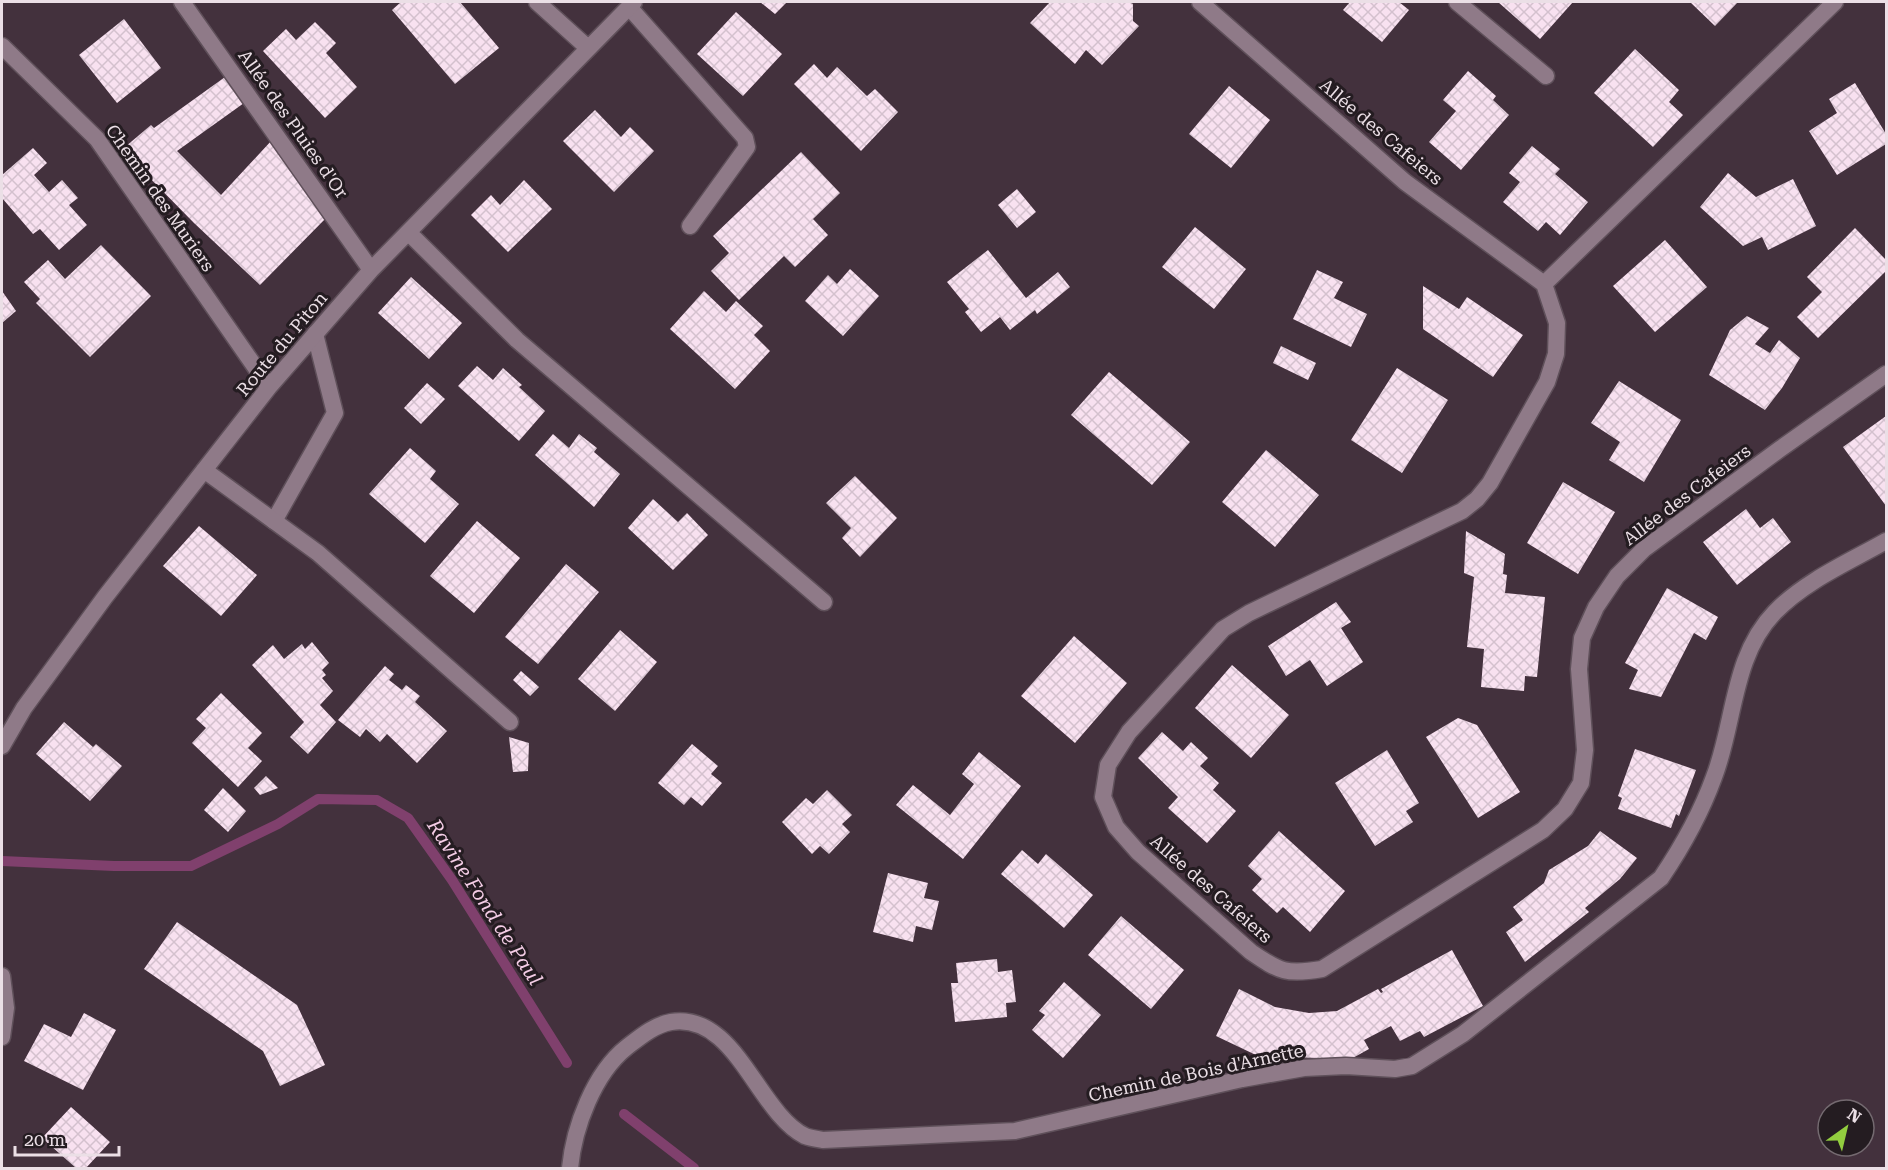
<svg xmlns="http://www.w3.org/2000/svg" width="1888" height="1170" viewBox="0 0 1888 1170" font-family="'Roboto Serif',serif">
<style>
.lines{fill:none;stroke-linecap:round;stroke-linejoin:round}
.stream{stroke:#80406d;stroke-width:10}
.building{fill:url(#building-cross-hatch)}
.service-casing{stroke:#5f505a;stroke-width:19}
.minor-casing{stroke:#5f505a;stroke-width:19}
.service{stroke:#8f7a88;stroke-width:16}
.minor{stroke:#8f7a88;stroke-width:16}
.labels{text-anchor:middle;stroke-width:6;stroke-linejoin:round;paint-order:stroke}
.street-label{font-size:18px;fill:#ebdfe6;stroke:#241c21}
.water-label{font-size:20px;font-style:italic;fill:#f4cde6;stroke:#241c21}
</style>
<defs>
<pattern id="building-cross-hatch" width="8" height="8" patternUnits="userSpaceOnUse" patternTransform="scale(1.5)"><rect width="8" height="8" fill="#f8e1f0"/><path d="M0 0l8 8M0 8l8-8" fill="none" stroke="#d4c1ce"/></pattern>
</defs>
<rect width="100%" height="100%" fill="#43313d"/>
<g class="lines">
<path class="stream" d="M2,861L114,866H191L278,824L318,799L377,800L408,818L452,880L567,1063
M624,1114L694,1168"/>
</g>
<path class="building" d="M401,2H460L499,48L455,84L392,10Z
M760,2H787L775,14Z
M1050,2H1129L1133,4V21L1139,26L1102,65L1086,50L1075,64L1030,23Z
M1350,2H1399L1409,10L1382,42L1343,10Z
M1498,2H1573L1540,39Z
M1690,2H1738L1715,26Z
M736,12L782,54L743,96L697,54Z
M124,19L161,68L117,103L79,55Z
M315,22L336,43L326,53L357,87L325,118L263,51L286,29L296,40Z
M1635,49L1679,90L1669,102L1683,115L1653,147L1594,93Z
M814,64L827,78L837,67L867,96L875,89L898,112L861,151L794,84Z
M1468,71L1496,96L1493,100L1509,115L1461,170L1429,142L1456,111L1443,100Z
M225,77L244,103L177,151L221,195L272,140L328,216L260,285L194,223L139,167L125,147L151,125L154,128Z
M1855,83L1886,134V144L1837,175L1809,131L1837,113L1829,99Z
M1229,86L1270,120L1231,168L1189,134Z
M595,110L621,137L630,127L654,151L614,192L563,141Z
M1532,146L1560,169L1555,174L1588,202L1560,235L1546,222L1538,231L1503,202L1520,182L1509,173Z
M33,148L47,163L34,175L49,192L62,180L78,198L69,205L87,225L59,250L40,229L33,234L2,198V175Z
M801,152L840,193L813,219L828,235L795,267L784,256L739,300L711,271L729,253L713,236Z
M1728,173L1756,197L1793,179L1816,226L1768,250L1762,237L1743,246L1700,207Z
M524,180L552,209L508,252L471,215L491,195L500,205Z
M1017,189L1036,212L1017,228L998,205Z
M1195,227L1246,269L1214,309L1162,267Z
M1855,228L1886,260V271L1818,338L1797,317L1822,292L1807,277Z
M1665,240L1707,287L1655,332L1613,286Z
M101,245L151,296L90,357L36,303L40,299L24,282L48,260L65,279Z
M988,250L1026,298L1058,272L1070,287L1037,314L1035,310L1010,330L1000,317L981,332L965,312L969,309L947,282Z
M850,269L879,296L843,336L805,301L828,275L837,284Z
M1317,270L1343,282L1334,298L1367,314L1351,347L1293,319Z
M411,277L462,323L429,359L378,313Z
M1423,286L1459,309L1467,297L1523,335L1493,377L1423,329Z
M2,291L16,311L2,323Z
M704,291L726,312L736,301L763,326L754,335L770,351L735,389L670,329Z
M1747,316L1769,328L1755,344L1770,353L1779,340L1800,358L1782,388L1765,410L1709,375L1730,330Z
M1281,346L1316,363L1308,380L1273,363Z
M477,366L493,380L503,368L522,385L519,387L545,411L519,441L458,386Z
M1397,368L1448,400L1402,473L1351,440Z
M1109,372L1190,442L1152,485L1071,415Z
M1619,381L1681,420L1644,482L1609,460L1620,442L1591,423Z
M427,383L445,399L421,424L404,408Z
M1886,416V506L1843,447Z
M553,434L569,448L579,434L597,448L594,452L620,474L594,507L535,455Z
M410,448L436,471L430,479L459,504L425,543L369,494Z
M1266,450L1319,495L1275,547L1222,502Z
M855,476L897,518L860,557L842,538L851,528L826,503Z
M1563,482L1615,512L1578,574L1527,543Z
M653,499L678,522L687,513L708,535L673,570L628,528Z
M1746,509L1760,528L1773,518L1791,542L1737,585L1703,542Z
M477,521L520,558L474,613L430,576Z
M199,526L257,575L221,616L163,566Z
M1466,531L1505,554L1503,574L1507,575L1505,593L1545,597L1537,677L1525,676L1524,691L1481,687L1484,649L1467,647L1474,577L1464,573Z
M566,564L599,592L538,664L505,637Z
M1667,588L1718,617L1706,640L1694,633L1661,697L1629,689L1638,670L1625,663Z
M1336,602L1351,622L1341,628L1363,662L1327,686L1310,660L1286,676L1268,646Z
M620,630L657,662L615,711L578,679Z
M1074,636L1127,683L1075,743L1021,696Z
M312,642L329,663L322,670L326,675L322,678L333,691L320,705L336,722L308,754L290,737L304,722L252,665L273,645L284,659L302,644L305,649Z
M1232,665L1289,715L1251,758L1195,708Z
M385,666L394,674L389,680L402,690L406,685L420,696L415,702L447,731L417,763L387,734L380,742L366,729L360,737L338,720Z
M521,671L539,687L530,696L513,680Z
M221,693L262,733L248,748L262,761L238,787L192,743L206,728L196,719Z
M1458,718L1477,725L1520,792L1478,818L1426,737Z
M64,722L93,747L96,744L122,766L90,801L36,754Z
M1162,732L1183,751L1191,742L1208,758L1200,766L1219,783L1213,790L1236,811L1207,843L1168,808L1178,797L1138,758Z
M509,737L529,743L528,771L513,772Z
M692,744L718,766L711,774L722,783L702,806L691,797L684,805L658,783Z
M1635,749L1696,770L1679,816L1676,814L1671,828L1618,809L1622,798L1618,796Z
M1387,750L1419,803L1406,811L1413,822L1375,846L1335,783Z
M979,752L1021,786L963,859L896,805L913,785L950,815L974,784L962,774Z
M266,776L278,788L260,795L254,788Z
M223,788L246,811L228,832L204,810Z
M827,790L852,815L842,824L850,832L829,854L820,846L812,854L782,822L806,798L813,804Z
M1279,831L1345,891L1310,932L1283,907L1277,913L1252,890L1262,879L1248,866Z
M1600,831L1637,858L1620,879L1585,908L1589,912L1525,962L1506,932L1523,920L1513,907L1544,883L1549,870L1588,846Z
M1022,850L1038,864L1046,854L1093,895L1064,928L1001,874Z
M888,873L928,883L924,898L939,901L932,930L916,926L913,942L873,932Z
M1121,916L1184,970L1151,1009L1088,955Z
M177,922L297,1005L325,1065L280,1086L263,1051L144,969Z
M1452,950L1483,1006L1424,1037L1420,1031L1400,1041L1391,1026L1364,1040L1369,1049L1351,1059L1258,1056L1216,1036L1239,989L1275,1007L1309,1013L1337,1011L1378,989L1381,993L1383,992L1381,989Z
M997,959L998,972L1012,970L1016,1002L1006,1003L1007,1017L955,1022L951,983H958L956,963Z
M1064,982L1101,1015L1063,1058L1032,1030L1045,1015L1039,1011Z
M84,1013L116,1030L83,1090L24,1061L44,1024L71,1037Z
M71,1107L110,1142L86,1168H76L42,1138Z"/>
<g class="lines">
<defs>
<path id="service" d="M1457,2L1546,76
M629,7L745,138L747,147L690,226
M274,521L335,413L315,334"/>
<path id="minor" d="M182,2L371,270
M537,2L588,48
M1200,2L1405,182L1544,284L1557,323L1556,354L1547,382L1490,483L1477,499L1462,511L1249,613L1223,629L1129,732L1108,765L1103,797L1116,827L1138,852L1251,952C1280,972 1287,975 1322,969L1543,830L1565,809L1581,783L1585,750L1579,669L1582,638L1596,607L1617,576L1644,549L1780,449L1886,374
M2,46L97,139L269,387
M409,233L517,340L824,602
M1544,284L1835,2
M204,470L318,553L510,722
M2,746L24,708L105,597L269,387L371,270L634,2
M2,976L6,1008L2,1037
M570,1168C574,1127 594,1073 627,1047C640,1037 654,1025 671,1022C736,1012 757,1112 805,1136C810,1138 817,1139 823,1140L1015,1131L1242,1079L1304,1068L1346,1066L1395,1069L1412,1066L1463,1034L1661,878C1682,847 1701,813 1714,777C1735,723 1732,656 1775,612C1805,581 1849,562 1886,541"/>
</defs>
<use href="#service" class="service-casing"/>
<use href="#minor" class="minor-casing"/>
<use href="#service" class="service"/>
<use href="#minor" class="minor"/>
</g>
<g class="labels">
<g class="street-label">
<text transform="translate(293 124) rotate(55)" y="6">Allée des Pluies d'Or</text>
<text transform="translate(1381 132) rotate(40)" y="6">Allée des Cafeiers</text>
<text transform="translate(160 198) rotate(55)" y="6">Chemin des Muriers</text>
<text transform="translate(282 344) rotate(-50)" y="6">Route du Piton</text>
<text transform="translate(1687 495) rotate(-37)" y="6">Allée des Cafeiers</text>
<text transform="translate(1211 889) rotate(41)" y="6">Allée des Cafeiers</text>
<text transform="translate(1196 1073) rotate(-12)" y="6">Chemin de Bois d'Arnette</text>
</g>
<g class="water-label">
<text transform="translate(485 902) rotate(57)" y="7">Ravine Fond de Paul</text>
</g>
</g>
<rect width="1888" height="1170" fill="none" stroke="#ebdfe6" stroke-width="6"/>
<g transform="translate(1846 1128) rotate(34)"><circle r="28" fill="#241c21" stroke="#746a70" stroke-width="1.5"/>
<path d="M0-4.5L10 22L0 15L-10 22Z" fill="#92cd3f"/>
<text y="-9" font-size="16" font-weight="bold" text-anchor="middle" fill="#ebdfe6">N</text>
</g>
<path d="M15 1146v9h104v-9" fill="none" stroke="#ebdfe6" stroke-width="3"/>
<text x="24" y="1146" font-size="18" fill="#ebdfe6" stroke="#241c21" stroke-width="4.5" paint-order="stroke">20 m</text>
</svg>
